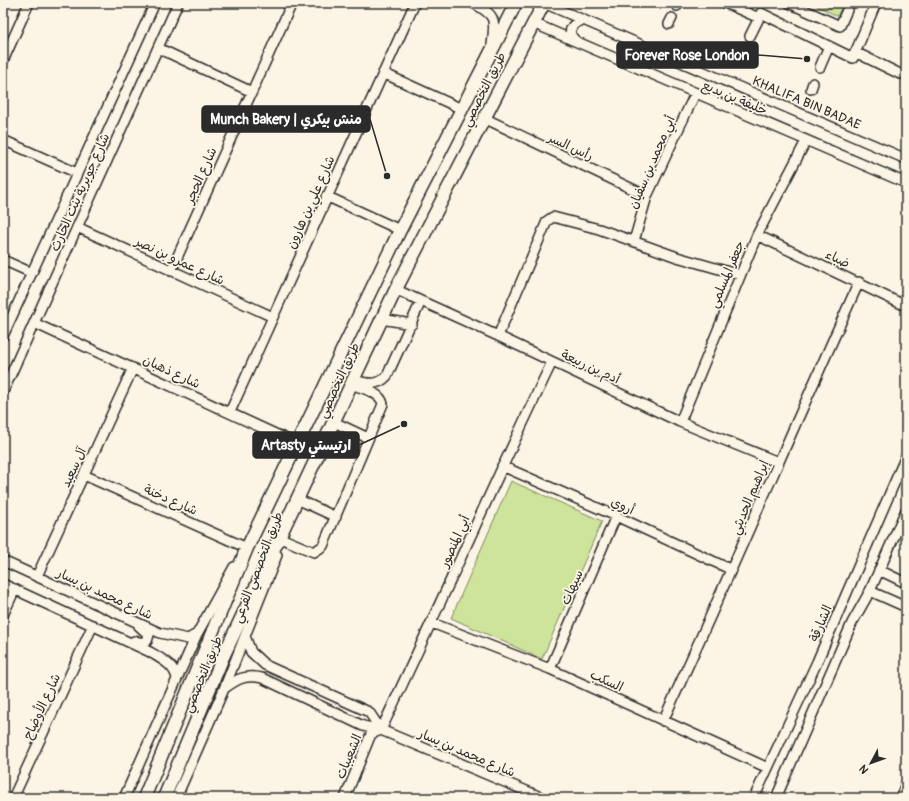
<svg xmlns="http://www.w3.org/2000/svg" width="909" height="801" viewBox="0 0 909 801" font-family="Pangolin,'Playpen Sans Arabic',sans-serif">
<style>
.green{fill:#cde49a;stroke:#7c8862}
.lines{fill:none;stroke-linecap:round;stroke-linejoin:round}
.minor-casing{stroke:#2b2b2b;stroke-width:12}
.major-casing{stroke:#2b2b2b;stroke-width:15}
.minor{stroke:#fcf5e5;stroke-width:9}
.major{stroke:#fcf5e5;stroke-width:12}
.labels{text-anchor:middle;stroke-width:3.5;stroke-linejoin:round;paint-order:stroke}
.street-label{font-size:13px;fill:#2b2b2b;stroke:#fcf5e5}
.leader{fill:none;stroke:#2b2b2b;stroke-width:1.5}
.callout-dot{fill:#2b2b2b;stroke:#fcf5e5;stroke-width:1.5}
.callout{fill:#2b2b2b;stroke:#2b2b2b;stroke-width:1.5}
.callout-label{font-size:14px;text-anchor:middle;font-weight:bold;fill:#fff}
</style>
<rect width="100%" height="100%" fill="#fcf5e5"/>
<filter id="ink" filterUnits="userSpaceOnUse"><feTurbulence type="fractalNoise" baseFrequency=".025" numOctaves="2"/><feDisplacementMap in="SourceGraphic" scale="8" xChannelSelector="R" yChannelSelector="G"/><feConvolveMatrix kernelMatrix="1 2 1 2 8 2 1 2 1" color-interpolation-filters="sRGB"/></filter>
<g filter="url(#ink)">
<path class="green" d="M818,3L830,9L833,3H844L837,16L817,6Z
M511,481L602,521L542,659L451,618Z"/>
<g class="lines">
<defs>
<path id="minor" d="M473,3C497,16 495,19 492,45
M544,3L906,159
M725,3L759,18L761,13L853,58L876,3
M789,3L840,26L850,3
M677,6L678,3
M533,23L906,183
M669,24L672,18
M750,36L759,18
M576,41C565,32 572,23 583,20
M158,48L252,92
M855,52L900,74
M740,56L744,49
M3,61L29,3
M820,67L829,46
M383,73L462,109
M811,89L813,83
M484,118L647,196
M3,140L77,173
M326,196L400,230
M77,227L273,317
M757,235L906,306
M634,241L647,196L695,94
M3,260L32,273
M171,271L292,3
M395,291H399L498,336L680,422L778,462
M381,319L412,324
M34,323L297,444
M3,336L155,3
M498,336L547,221L553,217L599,229L677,257L740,275
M353,380C366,383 377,387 387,376L421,301
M3,392L178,3
M230,412L415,3
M334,422L368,438
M680,422L757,235L806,141
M502,466L616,516L732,570
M84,475L247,548L243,553
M297,499L336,517
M283,539L314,552L323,546L383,404C381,392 361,388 351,384
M3,561L160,633L188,639L197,634
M879,570L906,583
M37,576L133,368
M3,584L150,652C161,659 175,665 177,679
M870,591L906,607
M3,615L15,589
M432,623L550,669L768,768
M245,636L251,652L265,665L369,712L381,730L543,798
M134,641L144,643L147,641L149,635L139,626
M550,669L616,516
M225,688C237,679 246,674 262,678L363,726L381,730
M663,721C730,575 793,428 859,282
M381,730C439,608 493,484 552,362
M13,798L93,625
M124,798L197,634L234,567
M176,798L224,689L277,555
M345,798L371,734L381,730
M754,798L817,662L906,456
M776,798L852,623L870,591L906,510
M900,798L906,784"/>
<path id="major" d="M144,798L247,548L400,230L516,3
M164,798L223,657L395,291L544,3"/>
</defs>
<use href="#minor" class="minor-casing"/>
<use href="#major" class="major-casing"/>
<use href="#minor" class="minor"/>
<use href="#major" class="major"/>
</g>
</g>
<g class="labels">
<g class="street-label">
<text transform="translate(483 89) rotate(-63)" y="5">طريق التخصصي</text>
<text transform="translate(735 97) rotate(23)" y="5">خليفة بن بديع</text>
<text transform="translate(807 102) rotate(23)" y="5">KHALIFA BIN BADAE</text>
<text transform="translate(571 146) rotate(25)" y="5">رأس السر</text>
<text transform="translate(651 162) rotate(-67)" y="5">أبي محمد بن سفيان</text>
<text transform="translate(200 175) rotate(-66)" y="5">شارع الحجر</text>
<text transform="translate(79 192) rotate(-66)" y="5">شارع جويرية بنت الحارث</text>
<text transform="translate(310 202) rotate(-66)" y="5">شارع علي بن هارون</text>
<text transform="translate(838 258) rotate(25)" y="5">ضباء</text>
<text transform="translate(180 260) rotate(25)" y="5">شارع عمرو بن نصر</text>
<text transform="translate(726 274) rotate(-67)" y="5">جعفر المسلمي</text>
<text transform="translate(591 366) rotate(25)" y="5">أدم بن ربيعة</text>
<text transform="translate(172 371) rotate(25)" y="5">شارع ذهبان</text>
<text transform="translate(338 380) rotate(-65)" y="5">طريق التخصصي</text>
<text transform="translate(73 467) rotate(-65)" y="5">آل سعيد</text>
<text transform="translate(749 497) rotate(-67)" y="5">إبراهيم الحديثي</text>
<text transform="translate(171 499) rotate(24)" y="5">شارع دخنة</text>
<text transform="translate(623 505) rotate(24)" y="5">أروي</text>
<text transform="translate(454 541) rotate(-66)" y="5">أبي المنصور</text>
<text transform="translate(257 567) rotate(-69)" y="5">طريق التخصصي الفرعي</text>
<text transform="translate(571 587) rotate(-66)" y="5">سيهات</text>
<text transform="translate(105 593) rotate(25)" y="5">شارع محمد بن يسار</text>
<text transform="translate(820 623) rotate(-67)" y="5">الشارقة</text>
<text transform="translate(202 674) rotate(-67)" y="5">طريق التخصصي</text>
<text transform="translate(607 680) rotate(25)" y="5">السكب</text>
<text transform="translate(41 706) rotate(-65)" y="5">شارع الأوضاح</text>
<text transform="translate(467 752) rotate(23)" y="5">شارع محمد بن يسار</text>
<text transform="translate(348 756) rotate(-67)" y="5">الشعيبات</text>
</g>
</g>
<path class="leader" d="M807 59L758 55M387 176L370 119M404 424L359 445"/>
<g class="callout-dot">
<circle cx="807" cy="59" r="4"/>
<circle cx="387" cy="176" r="4"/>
<circle cx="404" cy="424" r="4"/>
</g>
<g class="callout">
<rect x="617" y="42" width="141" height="26" rx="4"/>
<rect x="202" y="106" width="168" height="26" rx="4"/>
<rect x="253" y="432" width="106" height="26" rx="4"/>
</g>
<g class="callout-label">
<text x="687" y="60">Forever Rose London</text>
<text x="286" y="124">Munch Bakery | منش بيكري</text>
<text x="306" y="450">Artasty ارتيستي</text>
</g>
<rect width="909" height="801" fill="none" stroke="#fcf5e5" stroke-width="16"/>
<rect x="8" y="8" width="893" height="785" fill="none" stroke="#2b2b2b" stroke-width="1.5" filter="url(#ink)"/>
<g transform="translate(871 763) rotate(229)" stroke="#fcf5e5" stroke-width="3" paint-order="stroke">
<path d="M0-3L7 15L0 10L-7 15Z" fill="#2b2b2b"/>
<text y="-6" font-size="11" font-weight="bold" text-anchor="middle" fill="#2b2b2b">N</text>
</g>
</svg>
